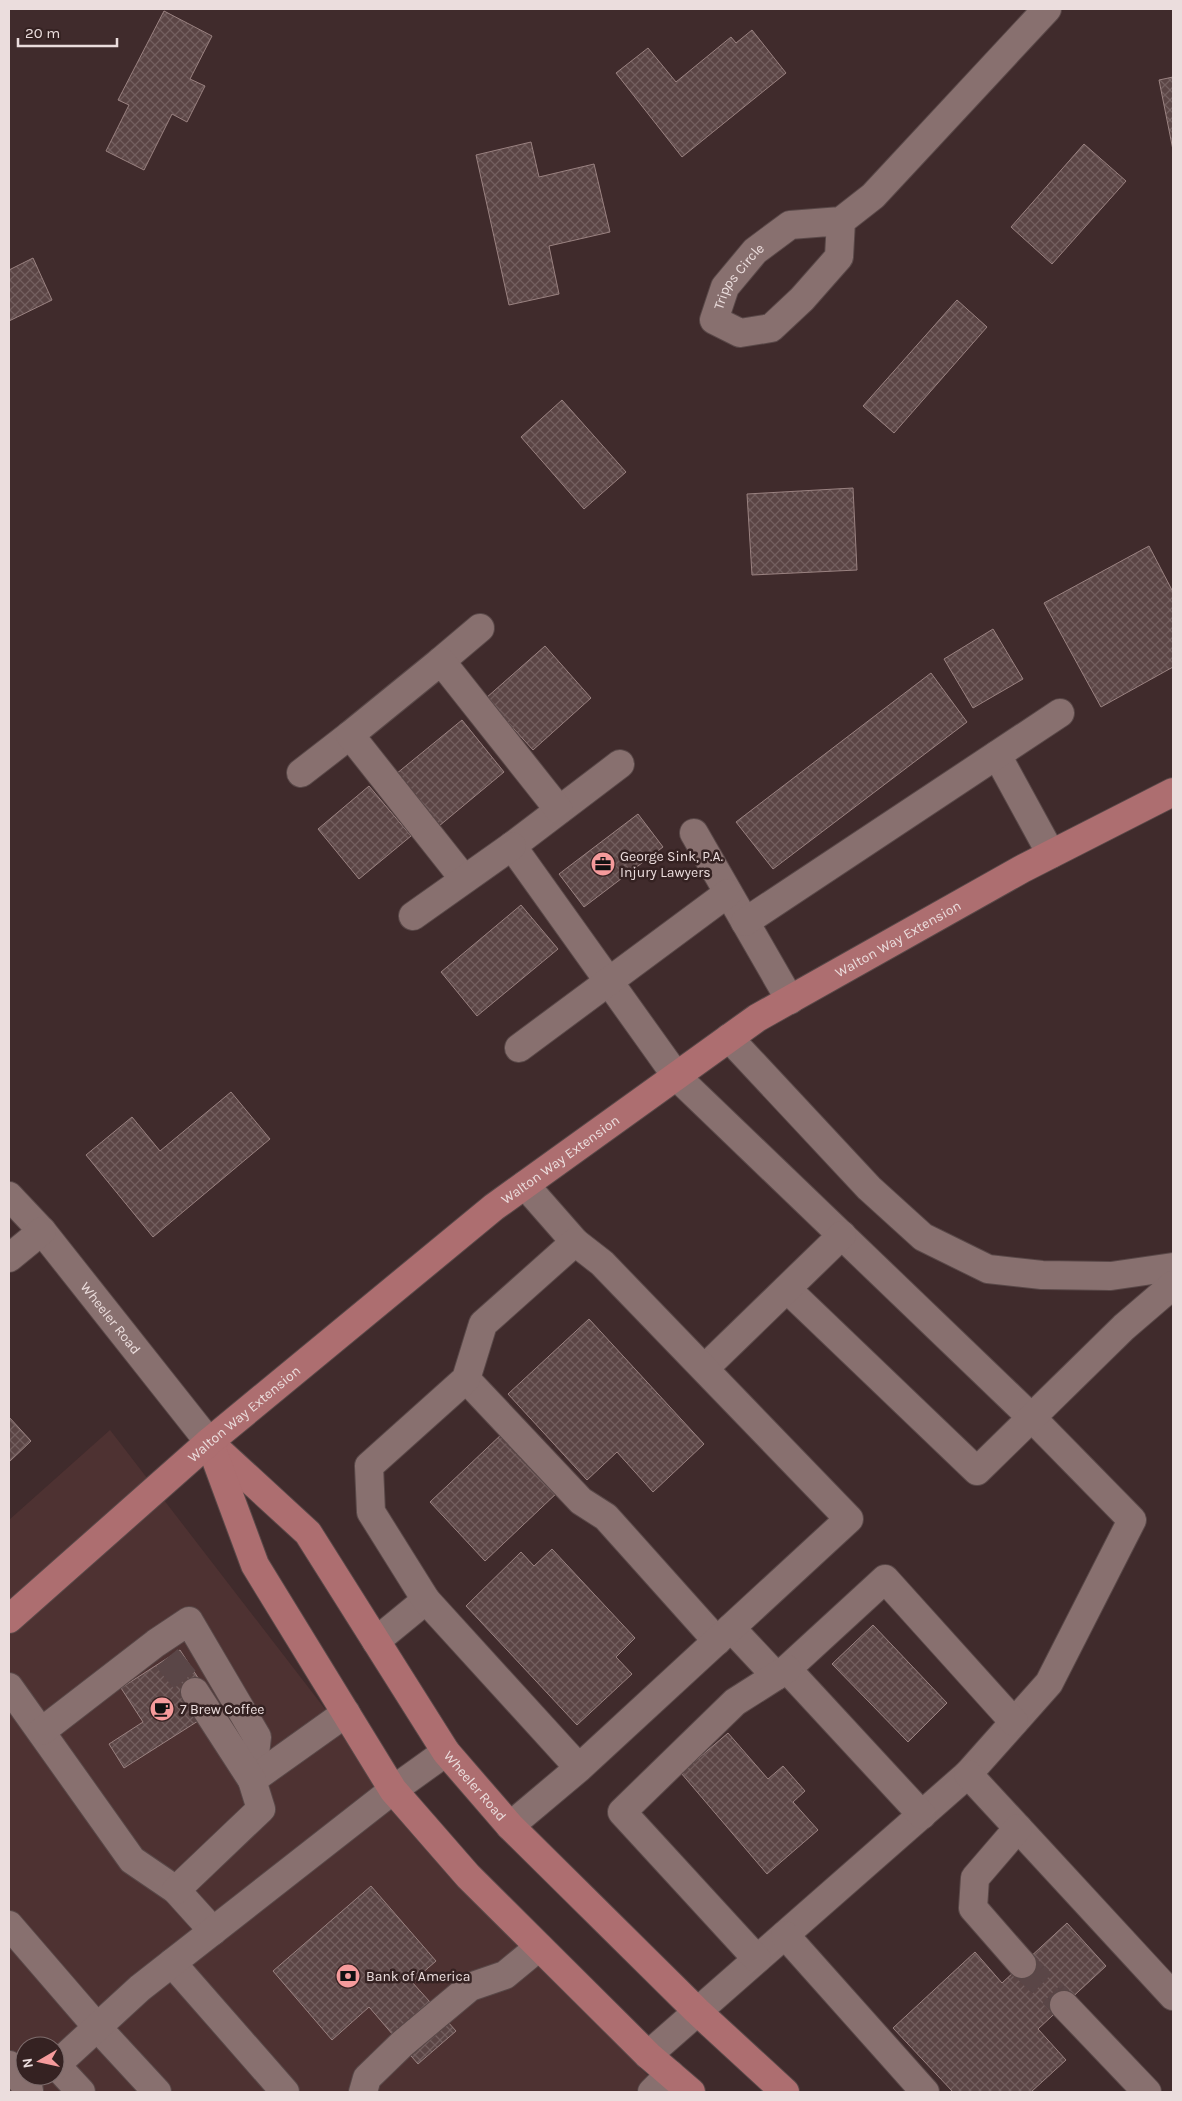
<svg xmlns="http://www.w3.org/2000/svg" width="1182" height="2101" viewBox="0 0 1182 2101" font-family="Karla,sans-serif">
<style>
.built{fill:#4e3232;fill-rule:evenodd}
.building{fill:url(#building-cross-hatch);stroke:#9a8281}
.lines{fill:none;stroke-linecap:round;stroke-linejoin:round}
.minor-tunnel{stroke:#5a4647;stroke-width:28;stroke-dasharray:28 14;stroke-linecap:butt}
.minor-casing{stroke:#594848;stroke-width:30}
.major-casing{stroke:#594848;stroke-width:30}
.minor{stroke:#88706f;stroke-width:28}
.major{stroke:#ad6e70;stroke-width:28}
.labels{text-anchor:middle;stroke-width:5;stroke-linejoin:round;paint-order:stroke}
.street-label{font-size:14px;fill:#ebdddd;stroke:#352222}
.poi-label{font-size:14px;fill:#ebdddd;stroke:#352222;text-anchor:start}
</style>
<defs>
<pattern id="building-cross-hatch" width="8" height="8" patternUnits="userSpaceOnUse" patternTransform="scale(1.25)"><rect width="8" height="8" fill="#5b4545"/><path d="M0 0l8 8M0 8l8-8" fill="none" stroke="#735f5f"/></pattern>
</defs>
<rect width="100%" height="100%" fill="#402b2c"/>
<path class="built" d="M110,1430L419,1831L663,2092H9V1520ZM25,2046H55V2076H25Z"/>
<path class="building" d="M164,11L212,36L190,79L205,86L187,122L172,114L144,170L106,151L129,105L118,100Z
M752,30L786,73L682,157L616,73L648,48L676,82L731,37L736,43Z
M1173,77V150L1159,80Z
M531,142L539,177L594,164L610,232L549,246L559,294L509,305L476,155Z
M1084,144L1126,181L1052,264L1011,227Z
M33,258L52,300L9,321V270Z
M957,300L987,327L894,433L863,406Z
M562,400L626,472L584,509L521,437Z
M853,488L857,570L752,575L747,494Z
M1149,546L1173,592V667L1101,707L1044,603Z
M993,629L1023,679L973,708L944,659Z
M545,646L591,698L533,750L486,698Z
M931,673L967,722L773,869L736,822Z
M462,720L504,772L439,826L396,774Z
M369,786L411,836L359,879L318,829Z
M638,814L663,847L584,907L559,874Z
M521,905L558,949L477,1016L441,972Z
M231,1092L270,1139L153,1237L86,1155L132,1117L160,1151Z
M589,1319L704,1444L653,1492L617,1452L587,1480L508,1394Z
M9,1417L31,1441L9,1462Z
M504,1432L559,1491L485,1561L430,1502Z
M552,1549L635,1638L616,1657L632,1674L577,1725L466,1606L521,1552L534,1566Z
M873,1625L947,1703L908,1742L832,1664Z
M180,1650L204,1687L198,1721L124,1768L109,1744L143,1722L121,1688Z
M728,1733L768,1779L783,1766L805,1791L793,1802L818,1830L767,1874L681,1773Z
M371,1886L436,1961L412,1982L456,2031L418,2064L369,2007L332,2040L273,1971Z
M1067,1923L1106,1966L1038,2029L1066,2060L1031,2092H953L893,2028L975,1952L1002,1983Z"/>
<g class="lines">
<path class="minor-tunnel" d="M167,1658L195,1692
M1022,1964L1064,2005"/>
<defs>
<g id="minor">
<path id="s1" d="M841,221L839,257L802,299L771,328L740,333L714,320L725,287L755,251L790,225L841,221L873,196L1047,9"/>
<path d="M441,661L480,628"/>
<path d="M997,755L1051,854"/>
<path d="M620,764L512,846L677,1077L1033,1419L1132,1520L1049,1683L968,1774L648,2055"/>
<path d="M301,773L350,735"/>
<path d="M694,833L790,1000"/>
<path d="M464,879L350,735L441,661L559,810"/>
<path d="M413,916L512,846"/>
<path d="M745,922L1060,713"/>
<path d="M729,1038L869,1188L923,1237L988,1269L1042,1275L1111,1276L1173,1267"/>
<path d="M519,1048L728,893"/>
<path d="M525,1185L575,1242"/>
<path id="s2" d="M9,1196L42,1231L209,1442"/>
<path d="M9,1258L42,1231"/>
<path d="M787,1289L977,1471L1124,1327L1173,1285"/>
<path d="M705,1368L842,1235"/>
<path d="M466,1379L581,1501L606,1517L717,1641"/>
<path d="M731,1628L776,1676"/>
<path d="M376,1641L426,1600"/>
<path d="M9,1687L132,1860L176,1890L213,1931"/>
<path d="M42,1731L156,1643L189,1621L257,1737L252,1780"/>
<path d="M968,1774L1173,1996"/>
<path d="M252,1780L346,1713"/>
<path d="M922,1815L787,1669L885,1579L1014,1722"/>
<path d="M510,1826L579,1768L849,1519L602,1263L575,1242L483,1324L466,1379L369,1466L371,1512L426,1600L579,1768"/>
<path d="M1018,1828L975,1878L973,1908L1022,1964"/>
<path d="M176,1890L261,1809L252,1780L195,1692"/>
<path d="M9,1925L97,2027L157,2092"/>
<path d="M785,1935L925,2092"/>
<path d="M757,1959L622,1812L735,1702L787,1669"/>
<path d="M172,1963L285,2092"/>
<path d="M1064,2005L1147,2092"/>
<path d="M9,2065L29,2090"/>
<path d="M56,2065L81,2092"/>
<path d="M55,2066L140,1988L393,1790L446,1752"/>
<path d="M363,2092L367,2078L402,2044L470,1987L505,1975L539,1947"/>
<path d="M652,2092L670,2074"/>
</g>
<g id="major">
<path id="s3" d="M209,1442L308,1533L446,1752L510,1826L697,2011L785,2092"/>
<path d="M212,1449L255,1565L393,1790L468,1876L648,2055L691,2092"/>
<path id="s4" d="M9,1619L209,1442L494,1207L757,1018L1022,869L1173,792"/>
</g>
</defs>
<use href="#minor" class="minor-casing"/>
<use href="#major" class="major-casing"/>
<use href="#minor" class="minor"/>
<use href="#major" class="major"/>
</g>
<defs>
<symbol id="office-disc" viewBox="-11 -11 22 22"><circle r="9.5" fill="#f59b9c" stroke="#352222"/><path d="M-6-3h4V-5.5h4V-3h4V5H-6ZM-1-4.5V-3h2v-1.5ZM-6 0V1H6V0Z" fill="#111"/></symbol>
<symbol id="cafe-disc" viewBox="-11 -11 22 22"><circle r="9.5" fill="#f59b9c" stroke="#352222"/><path d="M-5.5-4.5H6V0H3Q3 3.5 0 3.5H-2.5Q-5.5 3.5-5.5 0ZM3-3.2v2h1.7v-2ZM-6 4.5H4V6H-6Z" fill="#111"/></symbol>
<symbol id="bank-disc" viewBox="-11 -11 22 22"><circle r="9.5" fill="#f59b9c" stroke="#352222"/><path d="M-6-4H6V4H-6ZM0-2.3a2.3 2.3 0 1 0 0 4.6a2.3 2.3 0 1 0 0-4.6Z" fill="#111"/></symbol>
</defs>
<g fill-rule="evenodd">
<use href="#office-disc" x="589" y="850" width="28" height="28"/>
<use href="#cafe-disc" x="148" y="1695" width="28" height="28"/>
<use href="#bank-disc" x="334" y="1962" width="28" height="28"/>
</g>
<g class="labels">
<g class="street-label">
<text dy="5" stroke="none"><textPath href="#s1" startOffset="246">Tripps Circle</textPath></text>
<text dy="5" stroke="none"><textPath href="#s4" startOffset="1122">Walton Way Extension</textPath></text>
<text dy="5" stroke="none"><textPath href="#s4" startOffset="718">Walton Way Extension</textPath></text>
<text dy="5" stroke="none"><textPath href="#s2" startOffset="159">Wheeler Road</textPath></text>
<text dy="5" stroke="none"><textPath href="#s4" startOffset="312">Walton Way Extension</textPath></text>
<text dy="5" stroke="none"><textPath href="#s3" startOffset="438">Wheeler Road</textPath></text>
</g>
<g class="poi-label">
<text x="620" y="861">George Sink, P.A.<tspan x="620" dy="16">Injury Lawyers</tspan></text>
<text x="180" y="1714">7 Brew Coffee</text>
<text x="366" y="1981">Bank of America</text>
</g>
</g>
<rect width="1182" height="2101" fill="none" stroke="#ebdddd" stroke-width="20"/>
<g transform="translate(40 2061) rotate(261)"><circle r="24" fill="#352222" stroke="#7e6d6d"/>
<path d="M0-4L9 19L0 12L-9 19Z" fill="#f59b9c"/>
<text y="-8" font-size="14" font-weight="bold" text-anchor="middle" fill="#ebdddd">N</text>
</g>
<path d="M18 38v8h99v-8" fill="none" stroke="#ebdddd" stroke-width="2.5"/>
<text x="25" y="38" font-size="15" fill="#ebdddd" stroke="#352222" stroke-width="4" paint-order="stroke">20 m</text>
</svg>
